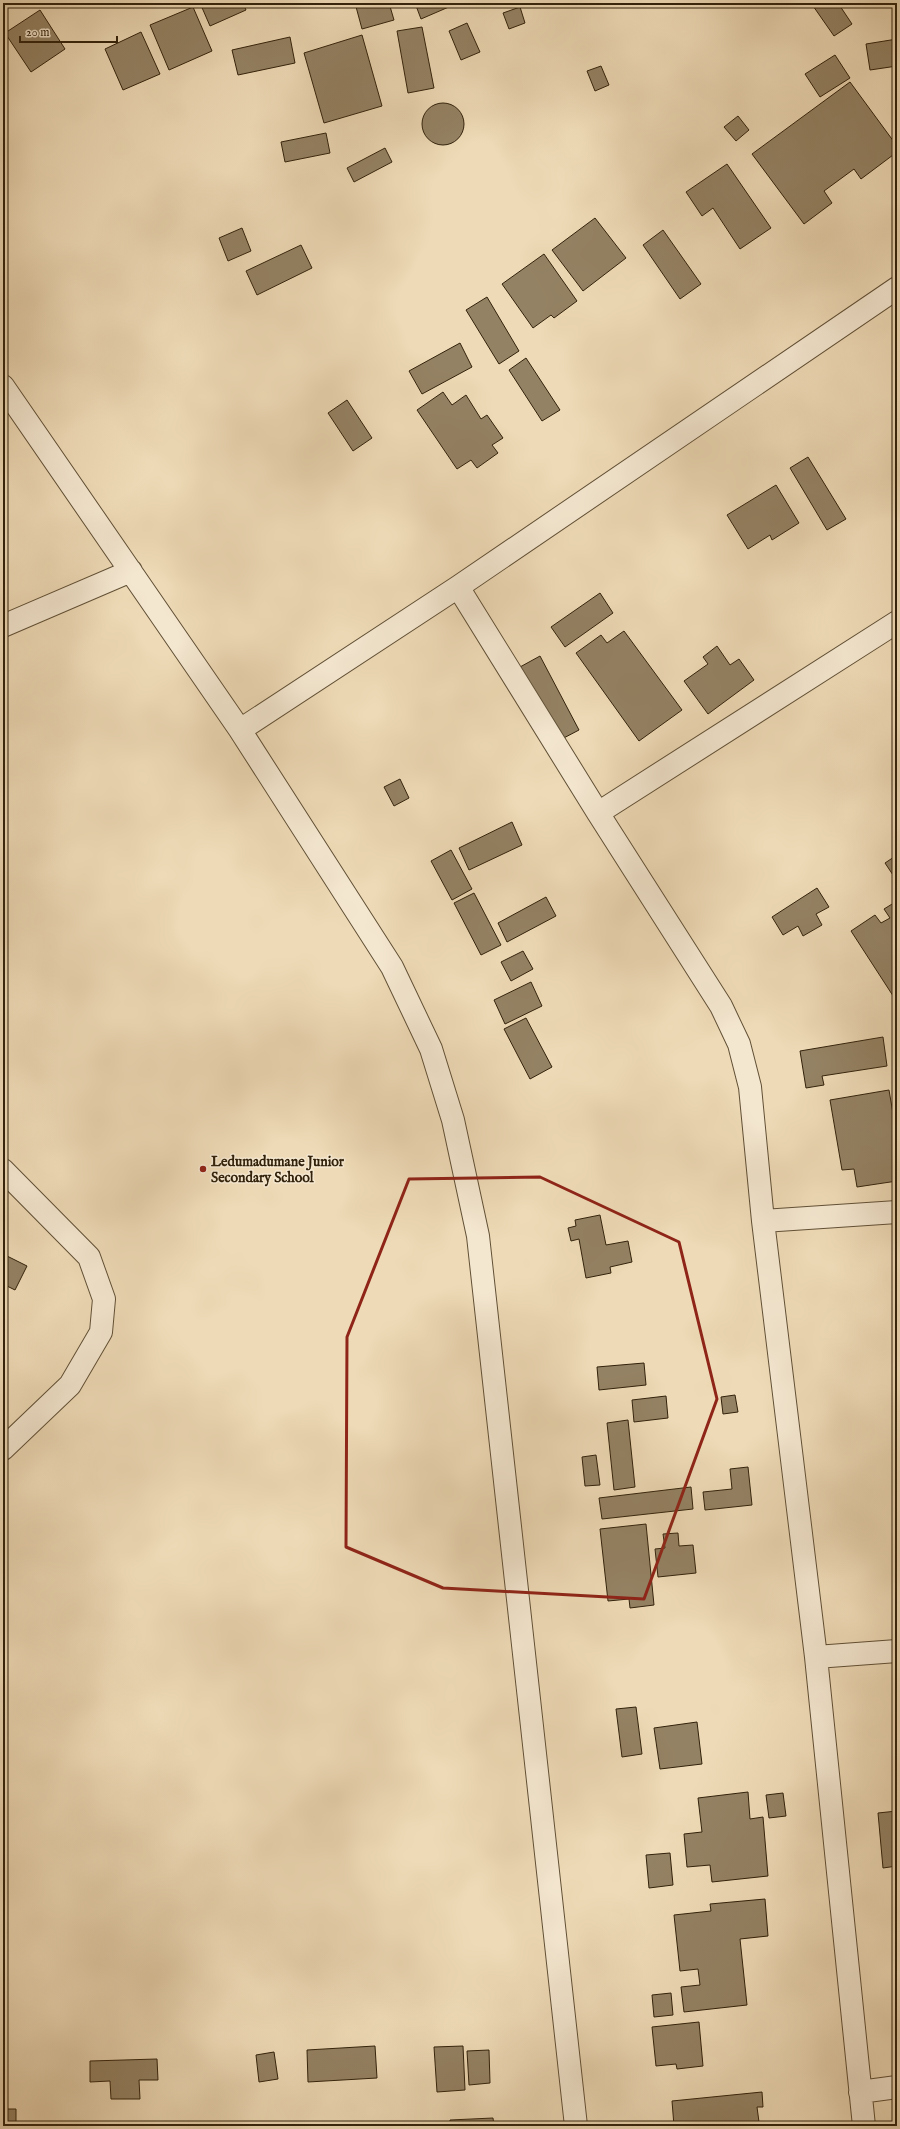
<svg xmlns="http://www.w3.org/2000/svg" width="900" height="2129" viewBox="0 0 900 2129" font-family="'IM FELL English',serif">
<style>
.building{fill:#948264;stroke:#32220b}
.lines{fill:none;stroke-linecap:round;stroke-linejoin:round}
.street-casing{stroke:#615036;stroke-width:24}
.street{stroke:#f4e7d0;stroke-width:22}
.marked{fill:none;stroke:#8f2418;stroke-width:3;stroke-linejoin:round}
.poi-dot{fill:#8f2418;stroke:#f4e7d0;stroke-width:1.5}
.labels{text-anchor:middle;stroke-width:3;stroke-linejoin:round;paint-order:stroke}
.poi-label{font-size:14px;font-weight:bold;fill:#32220b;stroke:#f4e7d0;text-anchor:start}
</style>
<rect width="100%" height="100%" fill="#eedab6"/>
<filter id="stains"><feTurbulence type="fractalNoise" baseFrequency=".005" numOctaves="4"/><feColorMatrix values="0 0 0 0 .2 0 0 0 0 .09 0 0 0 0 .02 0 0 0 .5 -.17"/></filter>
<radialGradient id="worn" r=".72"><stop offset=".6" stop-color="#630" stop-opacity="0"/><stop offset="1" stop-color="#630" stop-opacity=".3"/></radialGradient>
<path class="building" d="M200,3H243L246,10L210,26Z
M355,3H389L394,20L362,29Z
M415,3H458L421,19Z
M811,3H838L852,24L834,36Z
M193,7L212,51L169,70L150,25Z
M520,7L525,23L509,29L503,13Z
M40,10L65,49L31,72L5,33Z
M467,23L480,52L461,60L449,31Z
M422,27L434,88L408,93L397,31Z
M141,32L160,74L123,90L105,49Z
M362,35L382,106L324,123L304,53Z
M290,37L295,63L238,75L232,50Z
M897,39V66L870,70L866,44Z
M835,55L850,78L820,97L805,74Z
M601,66L609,85L595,91L587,71Z
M850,82L897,146V152L861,179L854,169L824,191L832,203L804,224L752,154Z
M422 124a21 21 0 1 1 42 0a21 21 0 1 1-42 0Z
M738,116L749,130L736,141L724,127Z
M326,133L330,153L285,162L281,142Z
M385,148L392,162L354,182L347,168Z
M727,164L771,228L740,249L713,208L702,216L686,192Z
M595,218L626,258L583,291L552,250Z
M242,228L251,251L228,261L219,238Z
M663,230L701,284L680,299L643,245Z
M301,245L312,268L257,295L246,271Z
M544,254L577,301L554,318L551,315L533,328L502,284Z
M487,297L519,351L499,364L466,310Z
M460,343L472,367L422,394L409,371Z
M526,358L560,410L542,421L509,370Z
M443,392L452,405L466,395L481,419L487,415L503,438L492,445L498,453L477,468L471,460L457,469L417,410Z
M347,400L372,438L353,451L328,413Z
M808,457L846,519L827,530L790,468Z
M776,485L799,523L772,540L770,535L748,549L727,515Z
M600,593L613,613L565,647L551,627Z
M624,631L682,710L639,741L576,653L601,635L607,643Z
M717,646L730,665L739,659L754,680L708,714L684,681L708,664L703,657Z
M540,656L579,730L558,741L520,667Z
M400,779L409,798L394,806L384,787Z
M512,822L522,845L469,870L459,848Z
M451,850L472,889L452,900L431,861Z
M897,855V881L885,863Z
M817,888L829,907L816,914L822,925L803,936L798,926L783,935L772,917Z
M474,893L501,945L481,955L454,903Z
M546,897L556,916L507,942L498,923Z
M897,901V1002L851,931L875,915L881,923L890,918L884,909Z
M523,951L533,969L511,981L501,962Z
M531,982L542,1006L505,1024L494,1000Z
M526,1018L552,1067L530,1079L504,1029Z
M883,1037L887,1066L822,1076L824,1085L806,1088L800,1051Z
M889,1090L897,1137V1181L857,1187L854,1169L842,1170L830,1100Z
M600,1215L606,1245L628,1241L632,1262L610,1267L611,1273L586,1278L579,1239L571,1241L568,1228L576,1226L575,1220Z
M3,1254L27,1266L15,1290L3,1284Z
M644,1363L646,1385L599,1390L597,1367Z
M735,1395L738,1412L723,1414L721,1397Z
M666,1396L668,1418L634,1422L632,1400Z
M628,1420L635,1487L614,1490L607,1423Z
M596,1455L600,1485L585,1486L582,1457Z
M748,1467L752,1505L705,1510L703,1492L732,1489L730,1469Z
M691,1487L693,1509L602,1519L599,1498Z
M646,1524L654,1605L630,1608L629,1599L608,1601L600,1529Z
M678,1533L679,1546L693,1545L696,1573L658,1577L655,1549L665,1548L663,1534Z
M636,1707L642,1754L622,1757L616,1709Z
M697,1722L702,1764L660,1769L654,1728Z
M748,1792L750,1819L763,1817L768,1876L712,1882L710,1865L687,1867L684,1834L702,1832L698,1798Z
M783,1793L786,1816L769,1818L766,1795Z
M897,1811V1866L883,1868L878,1813Z
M670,1853L673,1885L649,1888L646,1855Z
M765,1899L768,1936L740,1939L747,2005L684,2012L681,1987L700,1985L698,1969L680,1971L674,1915L711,1911L710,1904Z
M671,1993L673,2015L654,2017L652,1995Z
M699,2022L703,2066L677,2069L676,2064L656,2066L652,2027Z
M375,2046L377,2078L308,2082L307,2050Z
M463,2046L465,2090L437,2092L434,2047Z
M489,2050L490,2083L469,2085L467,2051Z
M274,2052L278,2079L259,2082L256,2055Z
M157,2059L158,2080H139L140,2099H111L110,2081L90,2082V2061Z
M762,2092L763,2107H757L759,2122L722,2126H674L672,2101Z
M3,2109H16V2125L39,2126H3Z
M493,2118L494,2126H450V2120Z"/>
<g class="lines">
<defs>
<path id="street" d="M3,386L240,730L392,967L431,1049L453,1120L478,1236L576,2126
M458,587L598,813L721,1006L739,1044L750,1087L763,1221L816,1657L864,2126
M3,626L131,571
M240,730L458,587L897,288
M598,813L897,622
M3,1170L89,1257L104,1299L101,1332L70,1385L3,1449
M763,1221L897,1212
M816,1657L897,1651
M860,2092L897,2087"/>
</defs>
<use href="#street" class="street-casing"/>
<use href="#street" class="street"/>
</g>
<path class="marked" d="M540,1177L679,1242L717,1399L644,1599L443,1588L346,1547L347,1337L409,1179Z"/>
<circle class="poi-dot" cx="203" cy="1169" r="4"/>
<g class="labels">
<g class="poi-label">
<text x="211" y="1166">Ledumadumane Junior<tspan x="211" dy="16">Secondary School</tspan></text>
</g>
</g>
<rect width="900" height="2129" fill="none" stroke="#eedab6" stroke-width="16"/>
<rect x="4" y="4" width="892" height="2121" fill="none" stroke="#32220b" stroke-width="2"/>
<rect x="8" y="8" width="884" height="2113" fill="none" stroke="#32220b"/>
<path d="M20 36v6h97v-6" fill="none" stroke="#32220b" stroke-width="2"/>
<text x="26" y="36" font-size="12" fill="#32220b" stroke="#f4e7d0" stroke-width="3" paint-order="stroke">20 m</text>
<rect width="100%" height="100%" filter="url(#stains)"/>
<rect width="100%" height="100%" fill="url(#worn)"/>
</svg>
